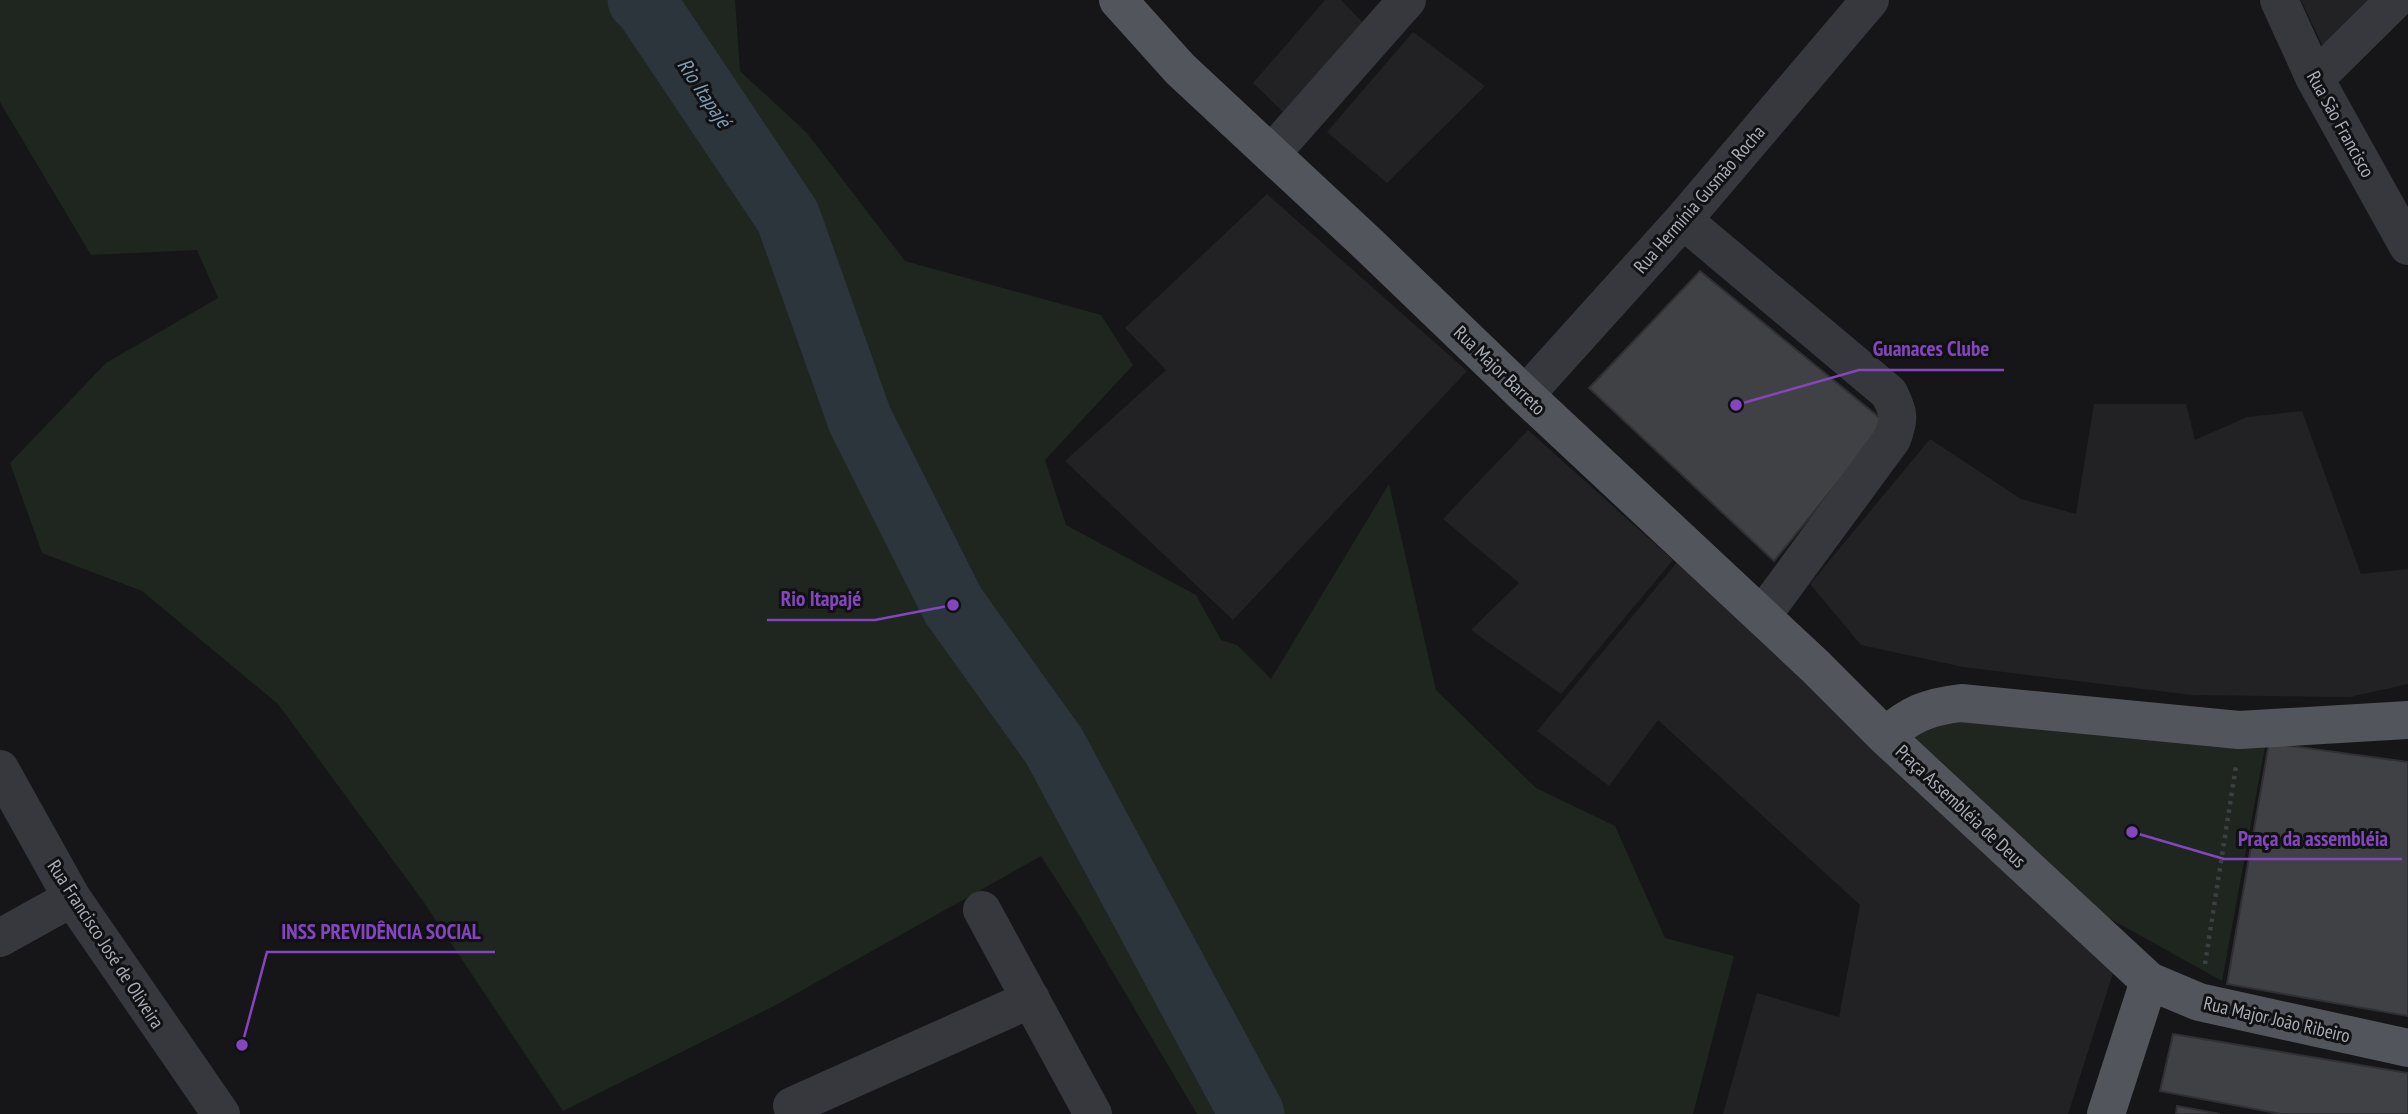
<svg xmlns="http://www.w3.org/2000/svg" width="2408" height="1114" viewBox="0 0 2408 1114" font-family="'PT Sans Narrow',sans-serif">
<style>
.built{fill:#222225}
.green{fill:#1e261f}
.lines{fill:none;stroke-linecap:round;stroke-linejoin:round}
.river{stroke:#2c353c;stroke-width:65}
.building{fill:#404145;stroke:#303034;stroke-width:2}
.path{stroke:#3d3f44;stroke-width:4.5;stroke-dasharray:3.5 5;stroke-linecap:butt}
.minor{stroke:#37383d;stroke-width:38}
.major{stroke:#53555c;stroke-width:38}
.labels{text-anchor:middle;stroke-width:6;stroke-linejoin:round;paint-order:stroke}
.street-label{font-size:19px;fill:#a8adb8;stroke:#111113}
.water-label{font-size:21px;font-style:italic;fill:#7f9bb3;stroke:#111113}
.leader{fill:none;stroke:#8446be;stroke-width:2.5}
.callout-dot{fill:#8446be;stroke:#111113;stroke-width:2.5}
.callout-label{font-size:21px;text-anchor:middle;font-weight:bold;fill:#8446be;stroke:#111113;stroke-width:6;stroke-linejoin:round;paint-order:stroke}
</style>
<rect width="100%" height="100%" fill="#161618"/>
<path class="built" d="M1325,0H1341L1364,24L1283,112L1253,83Z
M2301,0H2370L2324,49Z
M1413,32L1485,86L1387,183L1327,132Z
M1267,194L1467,371L1233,620L1065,461L1166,370L1125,328Z
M2094,404H2186L2195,440L2247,417L2302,411L2361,574L2408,569V684L2350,697L2192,695L1963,667L1861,645L1810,584L1930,439L2021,499L2076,514Z
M1528,430L1673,560L1561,694L1471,630L1519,583L1443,519Z
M1679,560L2113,973L2068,1114H1723L1757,993L1839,1017L1860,905L1658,720L1609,786L1537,731Z"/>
<path class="green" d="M0,0H735L740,71L807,133L905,261L1101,315L1133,365L1045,460L1066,525L1196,595L1221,640L1237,645L1271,679L1389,484L1436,690L1536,788L1615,826L1665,938L1734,956L1693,1114H1197L1082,920L1041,856L774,1006L563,1111L423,901L278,704L142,591L42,553L10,463L106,363L218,298L197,250L91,255L0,102Z
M1930,713L2265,747L2222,981L2107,917L1912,738Z"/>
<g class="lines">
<path class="river" d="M640,0L644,2L788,217L860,420L953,605L1054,746L1252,1114"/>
</g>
<path class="building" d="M1700,271L1886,423L1774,561L1589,388Z
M2269,743L2408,762V1016L2227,984Z
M2173,1034L2408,1073V1114H2281L2160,1091Z
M2177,1106L2220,1114H2176Z"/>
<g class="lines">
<path class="path" d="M2205,964L2236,766"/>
<path class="minor" d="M2279,0L2315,79L2408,246
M2315,79L2395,0
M1271,154L1407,0
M1683,220L1889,393C1899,413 1900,418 1892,439L1762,616
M1525,395L1683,220L1870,0
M0,769L72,898L221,1114
M982,910L1093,1114
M0,938L72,898
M792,1106L1031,999"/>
<path class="major" d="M1118,0L1180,69L1369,245L1525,395L1815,666L1885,736L2149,981L2199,1002L2408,1048
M1885,736C1911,714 1927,707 1961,703L2239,730L2408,720
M2106,1114L2149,981"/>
</g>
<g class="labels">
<g class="street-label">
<text transform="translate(2341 124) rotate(61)" y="7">Rua São Francisco</text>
<text transform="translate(1699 199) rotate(-49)" y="7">Rua Hermínia Gusmão Rocha</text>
<text transform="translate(1500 370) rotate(44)" y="7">Rua Major Barreto</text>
<text transform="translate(1961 806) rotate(43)" y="7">Praça Assembléia de Deus</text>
<text transform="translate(106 944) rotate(57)" y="7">Rua Francisco José de Oliveira</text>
<text transform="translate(2277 1019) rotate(13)" y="7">Rua Major João Ribeiro</text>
</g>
<g class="water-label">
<text transform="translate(704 93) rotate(56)" y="7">Rio Itapajé</text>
</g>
</g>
<path class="leader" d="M1736 405L1859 370H2004M953 605L875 620H767M2132 832L2224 859H2402M242 1045L267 952H495"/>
<g class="callout-dot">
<circle cx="1736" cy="405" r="7"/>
<circle cx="953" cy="605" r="7"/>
<circle cx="2132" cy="832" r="7"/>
<circle cx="242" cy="1045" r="7"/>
</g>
<g class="callout-label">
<text x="1931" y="356">Guanaces Clube</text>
<text x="821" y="606">Rio Itapajé</text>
<text x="2313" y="846">Praça da assembléia</text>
<text x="381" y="939">INSS PREVIDÊNCIA SOCIAL</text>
</g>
</svg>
